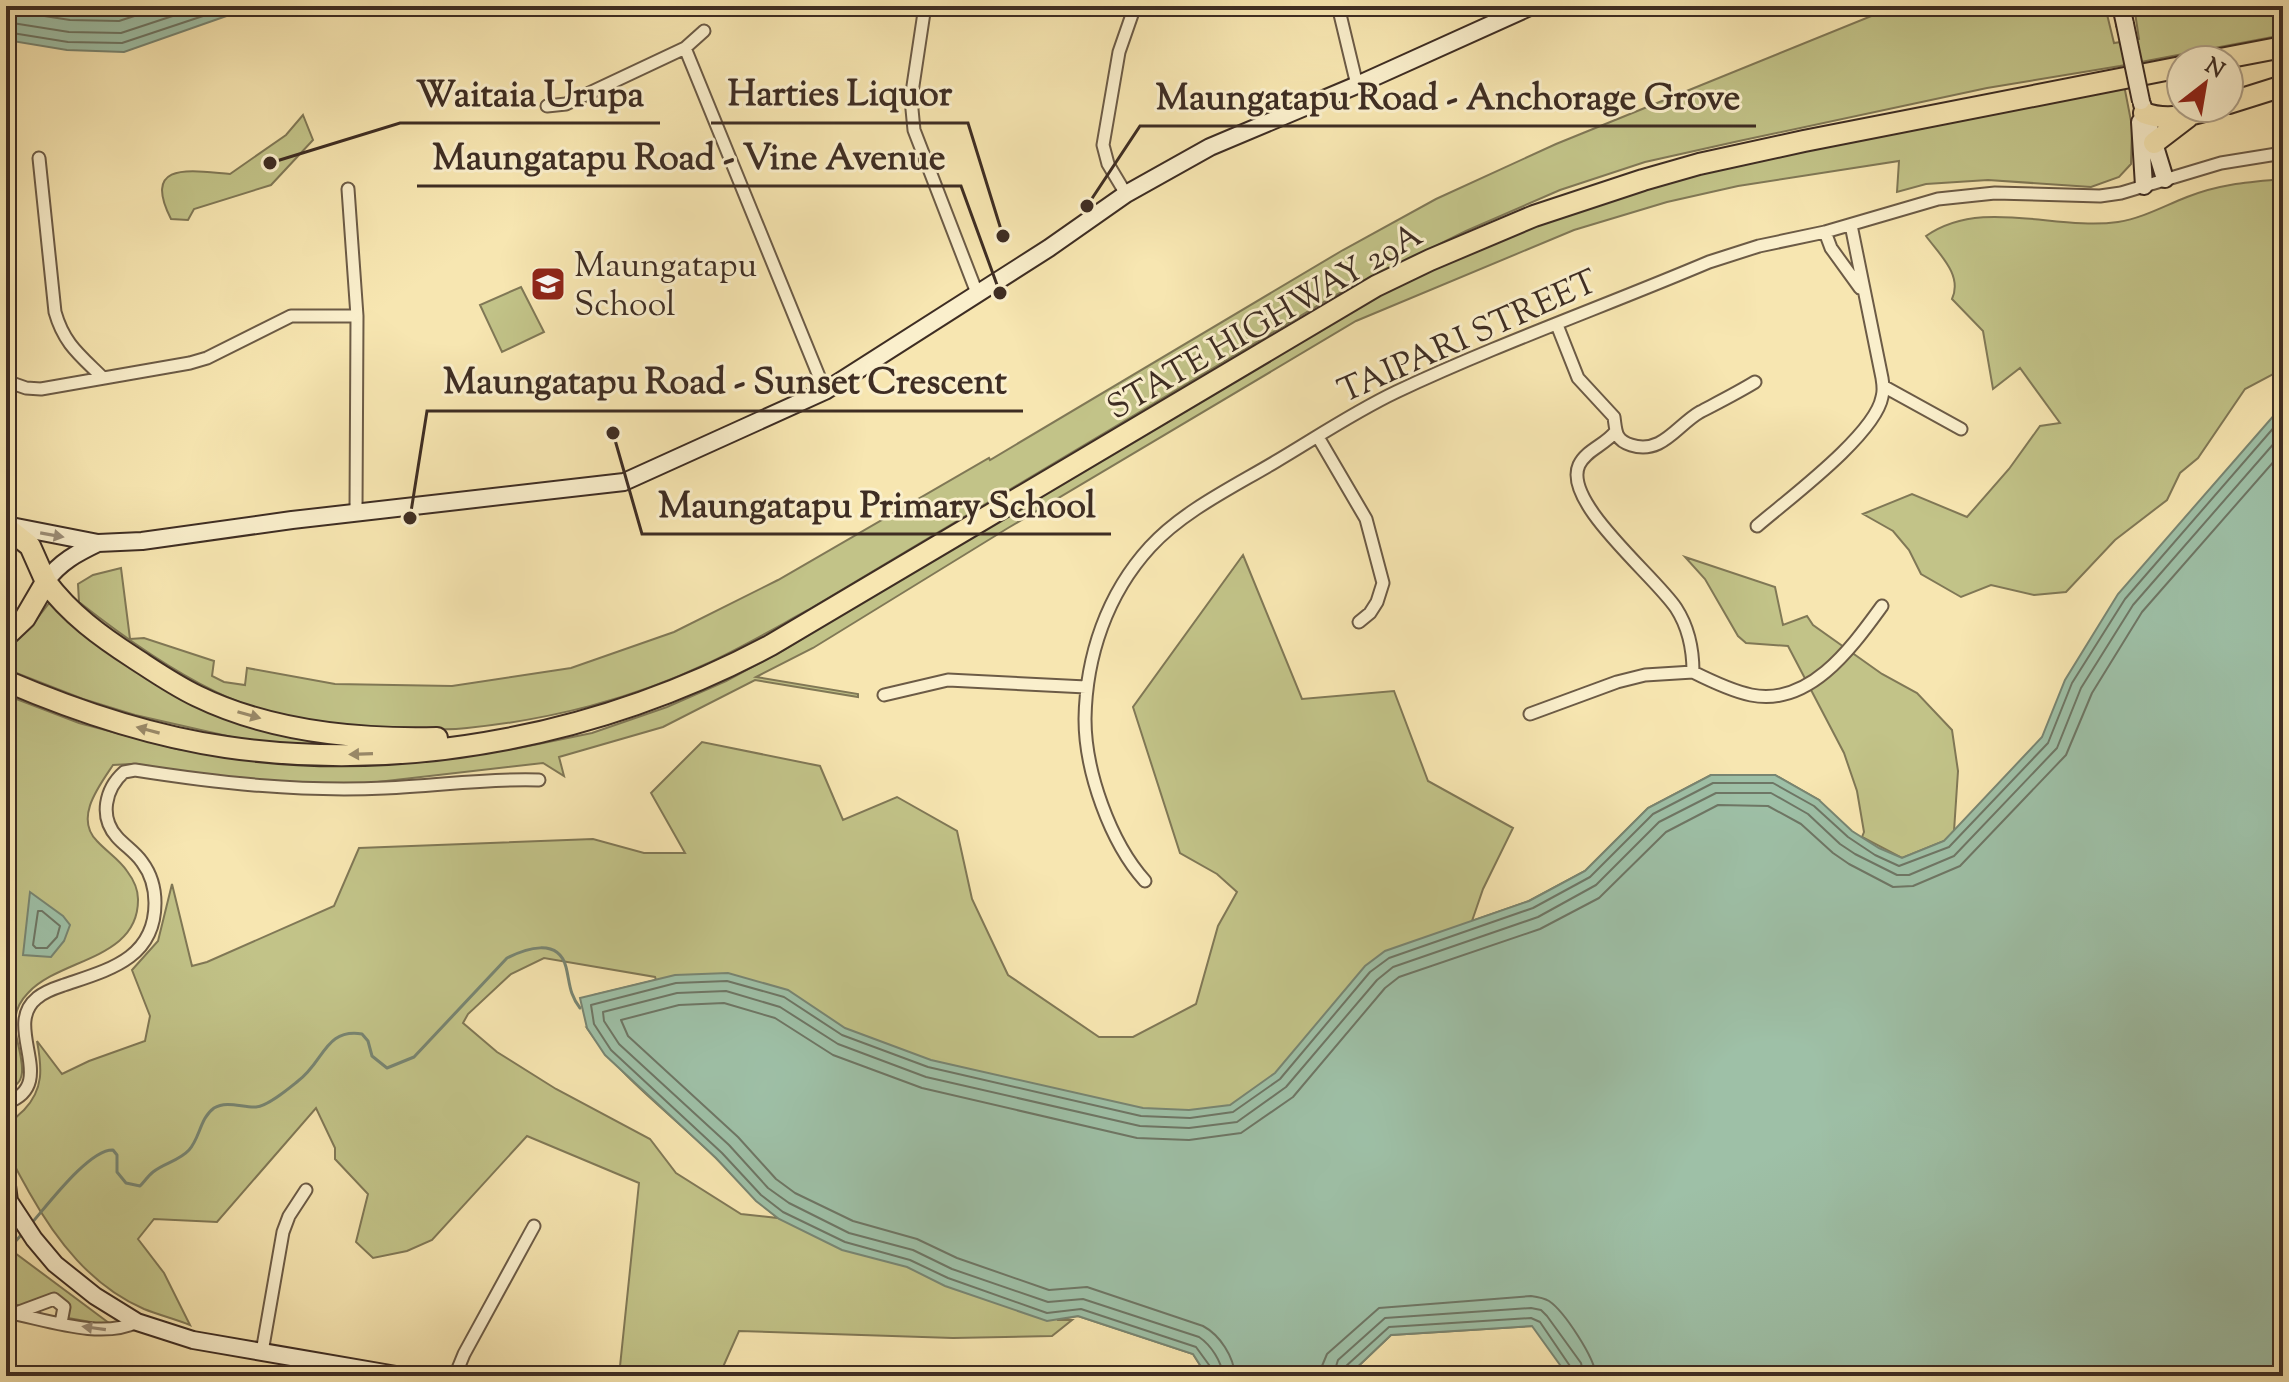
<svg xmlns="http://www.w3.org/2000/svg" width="2289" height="1382" viewBox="0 0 2289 1382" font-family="'Sorts Mill Goudy',serif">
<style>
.green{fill:#c2c388;stroke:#807856;stroke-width:2}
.water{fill:#9ec0a7;stroke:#788572;stroke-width:2}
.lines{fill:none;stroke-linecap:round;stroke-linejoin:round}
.shore{stroke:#6e7665;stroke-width:2}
.stream{stroke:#788572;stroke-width:3}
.street-casing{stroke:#6c5b46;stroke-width:15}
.secondary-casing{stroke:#3e2d23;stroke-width:20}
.highway-casing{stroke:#3e2d23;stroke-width:24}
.street{stroke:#faefcc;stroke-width:11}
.secondary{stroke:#faefcc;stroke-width:16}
.highway{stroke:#f7e6b1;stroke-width:20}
.secondary-bridge-casing{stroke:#3e2d23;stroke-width:20;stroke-linecap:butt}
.secondary-bridge{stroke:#faefcc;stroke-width:16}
.oneway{fill:#9c8e78}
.oneway2{fill:#9a8a6a}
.labels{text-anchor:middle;stroke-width:6;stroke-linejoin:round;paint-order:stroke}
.poi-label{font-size:34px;fill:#3e2d23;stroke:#faefcc;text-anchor:start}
.street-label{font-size:34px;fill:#3e2d23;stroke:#faefcc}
.leader{fill:none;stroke:#3e2d23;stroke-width:3}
.callout-dot{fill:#3e2d23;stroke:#faefcc;stroke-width:3}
.callout-label{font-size:36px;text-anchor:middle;font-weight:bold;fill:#3e2d23;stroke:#faefcc;stroke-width:6;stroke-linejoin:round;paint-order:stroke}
</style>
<rect width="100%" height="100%" fill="#f7e6b1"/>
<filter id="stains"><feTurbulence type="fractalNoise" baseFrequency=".0025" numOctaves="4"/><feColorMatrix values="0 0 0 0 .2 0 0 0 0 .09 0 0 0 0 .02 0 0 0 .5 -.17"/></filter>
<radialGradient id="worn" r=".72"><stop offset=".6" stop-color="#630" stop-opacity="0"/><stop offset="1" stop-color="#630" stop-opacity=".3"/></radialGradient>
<path class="green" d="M1896,6H2105L2114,43L2139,39L2134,6H2283V35L2120,66L1987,88L1739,141L1645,162L1560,190L1466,231L1334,296L808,610C775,628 741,648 706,664C633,699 548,720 467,728C443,731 418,728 394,728C335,727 269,718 216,692C167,668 122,636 79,602L78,584L93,575L121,568L130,639L144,638L214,661L212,676L224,682L245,685L247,668L335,684L452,686L571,668L674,632L778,580L989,458L990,460L1343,250L1436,199L1556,144Z
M2124,85L2132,126L2131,164L2119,177L2091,187L1988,180L1926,184L1897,192L1899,161L1738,186L1667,202L1574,230L1356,321L1008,528L813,648L756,677L858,694V697L755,680L663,727L559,757L564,776L543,763L360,784L224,780L131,764L113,765C99,786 74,818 97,841C107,852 119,859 127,871C133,879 138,889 138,899C139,960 60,958 28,993C21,1000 16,1009 15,1020C12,1040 38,1084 6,1089V695L79,723L177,749L277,762H373L514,749L592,733L667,707L726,681L784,650L1076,470L1389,287L1506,235L1645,186L1722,166Z
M303,115L313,140L271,185L194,209L188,220L171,219C141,160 193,171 230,174L286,135Z
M2283,179V369L2245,389L2198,458L2180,473L2167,500L2115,540L2066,592L2034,595L1991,585L1961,597L1921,574L1909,550L1893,531L1863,514L1912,494L1967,517L2009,469L2040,426L2060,423L2020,368L1993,389L1983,331L1952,299C1963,275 1939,254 1926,236C1982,197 2055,231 2118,222C2143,218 2164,206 2187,197C2219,184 2249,182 2283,179Z
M521,287L544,332L502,352L480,305Z
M1243,555L1302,699L1394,691L1428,781L1513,828L1483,889L1472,921L1529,901L1585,871L1648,808L1711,775H1775L1819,800L1352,1190L594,995L656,980L655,977L544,958L511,974L468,1014L463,1023L497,1052L556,1089L650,1139L676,1173L741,1214L778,1218C754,1200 737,1179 716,1158C673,1115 621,1079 587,1028L1533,1326L1391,1335L1348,1376H1207L1193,1354L1078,1316L1057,1320H1072L1052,1336L953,1338L739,1331L719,1376H619L639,1183L527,1136L432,1240L407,1251L373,1258L356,1242L368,1194L335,1159V1148L316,1108L217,1222L154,1219L138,1239L164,1273L190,1325C175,1319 159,1315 144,1309C91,1286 56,1240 29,1192C20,1175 6,1155 7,1135C9,1123 16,1117 24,1110C44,1089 42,1068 37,1041L62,1074L89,1061L145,1041L150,1016L132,970L158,941L172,884L192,966L207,962L334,906L359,848L593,839L644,853H685L651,793L702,742L820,766L843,820L897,797L957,831L972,899L1008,975L1099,1037H1133L1196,1004L1218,926L1237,892L1217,874L1180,853L1133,707Z
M1685,557L1775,587L1783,625L1807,616L1813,625L1882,674L1917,693L1952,730L1958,771L1954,831L1944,841L1902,858L1862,837L1864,832L1857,791L1844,753L1788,646L1746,643L1738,636L1705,579Z
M50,602L202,704L414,743L276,747L135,715L83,699L6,669V647L28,630Z
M6,1243L11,1250L113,1326L68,1318L69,1309L63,1300L27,1306L6,1304Z"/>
<path class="water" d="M6,6H255L124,52L67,50L6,40Z
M2283,405V1376H1568L1532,1326L1391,1335L1348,1376H1207L1193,1354L1078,1316L1047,1321L945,1286L907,1267L842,1250L779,1219L756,1201L716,1158L605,1055L587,1028L580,998L675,975L728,973L788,990L845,1028L931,1060L1143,1108L1189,1110L1230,1105L1275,1073L1365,966L1385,951L1529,901L1585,871L1648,808L1711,775H1775L1819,800L1852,831L1879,848L1902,858L1944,841L2042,737L2065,680L2118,594Z
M30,892L63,916L70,925L64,941L51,957L23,955Z"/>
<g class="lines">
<path class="shore" d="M6,10L70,20L119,21L165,6
M6,22L69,32L121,33L203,6
M6,32L68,42L122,43L233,6
M38,911H42L60,926L57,937L47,948H36L33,945Z
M1213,1376L1212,1369L1196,1347L1081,1309L1047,1313L948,1278L910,1260L845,1242L783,1212L761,1195L722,1153L611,1050L594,1024L591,1005L676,983L727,981L784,997L842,1035L928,1067L1141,1116L1190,1118L1233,1112L1280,1079L1370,972L1389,958L1533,908L1590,877L1653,814L1713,783H1773L1814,806L1848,837L1875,855L1899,866L1949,847L2048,743L2072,683L2125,599L2283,417
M1223,1376C1222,1362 1211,1345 1199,1337L1083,1299L1048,1302L952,1269L913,1250L849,1233L789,1203L768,1188L729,1145L619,1044L604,1021L603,1012L677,993L726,991L780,1007L838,1044L926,1077L1140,1126L1189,1128L1237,1122L1286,1087L1377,980L1393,967L1538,917L1596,885L1659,822L1716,793H1771L1808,814L1840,844L1855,854L1897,875H1909L1954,856L2057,748L2081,688L2133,605L2283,433
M1235,1376C1234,1357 1220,1335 1203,1326L1087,1287L1049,1290L957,1258L917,1239L853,1221L795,1193L776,1179L738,1137L628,1036L621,1020L679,1005L724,1003L775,1018L833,1055L922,1088L1137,1138L1189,1140L1241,1133L1293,1097L1385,988L1399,977L1540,929L1599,898L1666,832L1718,805L1768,806L1801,824L1833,853L1849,864L1893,887L1913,886L1960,866L2066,755L2092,693L2142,612L2283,451
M1321,1376L1322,1366L1327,1354L1379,1308L1531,1296C1538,1297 1544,1298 1549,1301C1564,1311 1595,1358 1596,1376
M1333,1376L1338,1360L1385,1318L1531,1308L1541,1310L1547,1316L1581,1363L1584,1376
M1343,1376L1345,1367L1389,1327L1531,1318L1540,1322L1572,1369L1574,1376"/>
<path class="stream" d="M30,1225C47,1206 89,1149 113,1150L117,1155V1172L126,1183L140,1186C144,1182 148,1176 153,1172C164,1163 179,1161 189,1150C200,1138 200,1118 214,1108C227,1100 243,1108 256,1107C268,1106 288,1089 298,1081C324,1062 325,1028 362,1034L368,1041L372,1056L387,1068L414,1057L507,958C525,949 558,937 566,967C570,983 569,994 580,1008
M6,1252L22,1234"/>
<defs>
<path id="street" d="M925,6L911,99L914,130L977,293
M1338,6L1357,85
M685,48L825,391
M547,106L566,104L685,48L704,31
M39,158L55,312C64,344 80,355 103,378
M348,189L357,316L356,512
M1126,194L1108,164L1103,145L1119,52L1135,6
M1825,232L1831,248L1860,288
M1557,325L1578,378L1614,417C1616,431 1615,440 1631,445C1662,455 1677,425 1700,412C1719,402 1737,393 1755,382
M6,381L26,388L41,389L190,363L207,358L291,316H357
M1883,386L1961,429
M1615,432C1605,445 1586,450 1579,465C1562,502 1655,576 1676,608C1689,628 1693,649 1693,672C1711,681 1732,691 1751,695C1810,707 1852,647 1882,606
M1318,437L1366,519L1383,583L1377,602L1370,613L1359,622
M1757,526C1787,500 1875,435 1882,397C1884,391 1883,384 1882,378L1851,225
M884,695L948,680L1086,687
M1530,714L1617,682L1645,675L1693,672
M1145,881C1110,842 1085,771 1085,719C1086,656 1107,594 1150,547C1183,511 1233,487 1275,462C1314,439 1354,412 1396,392C1498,344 1605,306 1709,262L1759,246L1825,232L1938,199L1995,193L2100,196L2121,193L2221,163L2283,153
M6,1103C61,1084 1,1027 37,998C45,991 55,988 64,985C108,970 155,959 155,903C155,889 151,874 142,862C135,852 125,846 117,837C99,817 105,789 124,772L135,770C218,783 300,792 385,788C437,786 487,778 539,780
M6,1312C45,1319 100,1340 137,1322
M19,1312L54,1299L64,1307L61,1323
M262,1352L283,1232L289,1216L306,1190
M455,1376L464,1354L534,1226"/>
<path id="secondary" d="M2121,6L2125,24
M2142,104L2165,179
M2140,122L2144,186
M6,525L98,543L142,541L292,520L624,482L825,391L1049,248L1126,194L1210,147L1357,85L1532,6
M46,581C60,562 77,553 98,543
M6,1178L9,1201L34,1239L55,1264L95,1296L137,1322L193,1340L402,1376"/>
<path id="highway" d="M2215,60L2283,47
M2229,103L2283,86
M2144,113C2167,122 2192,115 2214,108
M2154,143L2188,117
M6,527L30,546L46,582L25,618L6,636
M46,582C70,614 100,636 134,658C154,671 174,685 197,696C269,731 357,740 437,738
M6,681C76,711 150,736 226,747C412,774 606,733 771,645L1376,286L1430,260L1534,216L1643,180L1699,164L1804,141L2181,67"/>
</defs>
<use href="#street" class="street-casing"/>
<use href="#secondary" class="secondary-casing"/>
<use href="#highway" class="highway-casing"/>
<use href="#street" class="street"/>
<use href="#secondary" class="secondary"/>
<use href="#highway" class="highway"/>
<defs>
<path id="secondary-bridge" d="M2125,24L2141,101"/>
</defs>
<use href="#secondary-bridge" class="secondary-bridge-casing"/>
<use href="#secondary-bridge" class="secondary-bridge"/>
</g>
<defs><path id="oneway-solid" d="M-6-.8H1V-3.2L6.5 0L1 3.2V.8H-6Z" transform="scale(2)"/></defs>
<g class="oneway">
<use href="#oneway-solid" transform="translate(52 535) rotate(10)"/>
<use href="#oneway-solid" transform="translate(94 1328) rotate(-172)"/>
</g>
<g class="oneway2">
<use href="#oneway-solid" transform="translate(249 715) rotate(16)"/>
<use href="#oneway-solid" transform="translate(148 730) rotate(-165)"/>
<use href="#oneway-solid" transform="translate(361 754) rotate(178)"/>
</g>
<defs>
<symbol id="school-square" viewBox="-11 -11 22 22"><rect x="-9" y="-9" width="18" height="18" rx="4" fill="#8f2418" stroke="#faefcc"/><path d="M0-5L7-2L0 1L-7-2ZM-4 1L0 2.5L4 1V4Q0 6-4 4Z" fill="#fff"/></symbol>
</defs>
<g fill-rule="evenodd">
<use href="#school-square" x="528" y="264" width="40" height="40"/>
</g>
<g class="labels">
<g class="poi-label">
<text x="574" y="276">Maungatapu<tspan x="574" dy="39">School</tspan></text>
</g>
<g class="street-label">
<text transform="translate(1264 320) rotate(-30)" y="12">STATE HIGHWAY 29A</text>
<text transform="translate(1467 335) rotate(-24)" y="12">TAIPARI STREET</text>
</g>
</g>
<path class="leader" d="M1003 236L968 123H711M270 163L400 123H660M1087 206L1140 126H1756M1000 293L961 186H417M410 518L427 411H1023M613 433L642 534H1111"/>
<g class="callout-dot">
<circle cx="1003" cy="236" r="8"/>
<circle cx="270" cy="163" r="8"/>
<circle cx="1087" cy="206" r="8"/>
<circle cx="1000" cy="293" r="8"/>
<circle cx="410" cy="518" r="8"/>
<circle cx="613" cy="433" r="8"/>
</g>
<g class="callout-label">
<text x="840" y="105">Harties Liquor</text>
<text x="530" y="106">Waitaia Urupa</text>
<text x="1448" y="109">Maungatapu Road - Anchorage Grove</text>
<text x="689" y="169">Maungatapu Road - Vine Avenue</text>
<text x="725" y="393">Maungatapu Road - Sunset Crescent</text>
<text x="877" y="517">Maungatapu Primary School</text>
</g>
<rect width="2289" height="1382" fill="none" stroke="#f7e6b1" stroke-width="32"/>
<rect x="8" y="8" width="2273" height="1366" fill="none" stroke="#3e2d23" stroke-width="4"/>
<rect x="16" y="16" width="2257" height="1350" fill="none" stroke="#3e2d23" stroke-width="2"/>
<g transform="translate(2205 84) rotate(31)"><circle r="38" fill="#faefcc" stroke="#afa188" stroke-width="2"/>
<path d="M0-6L14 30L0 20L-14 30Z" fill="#8f2418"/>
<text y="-12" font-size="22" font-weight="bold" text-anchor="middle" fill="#3e2d23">N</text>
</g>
<rect width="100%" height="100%" filter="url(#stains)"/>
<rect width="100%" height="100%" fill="url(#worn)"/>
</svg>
